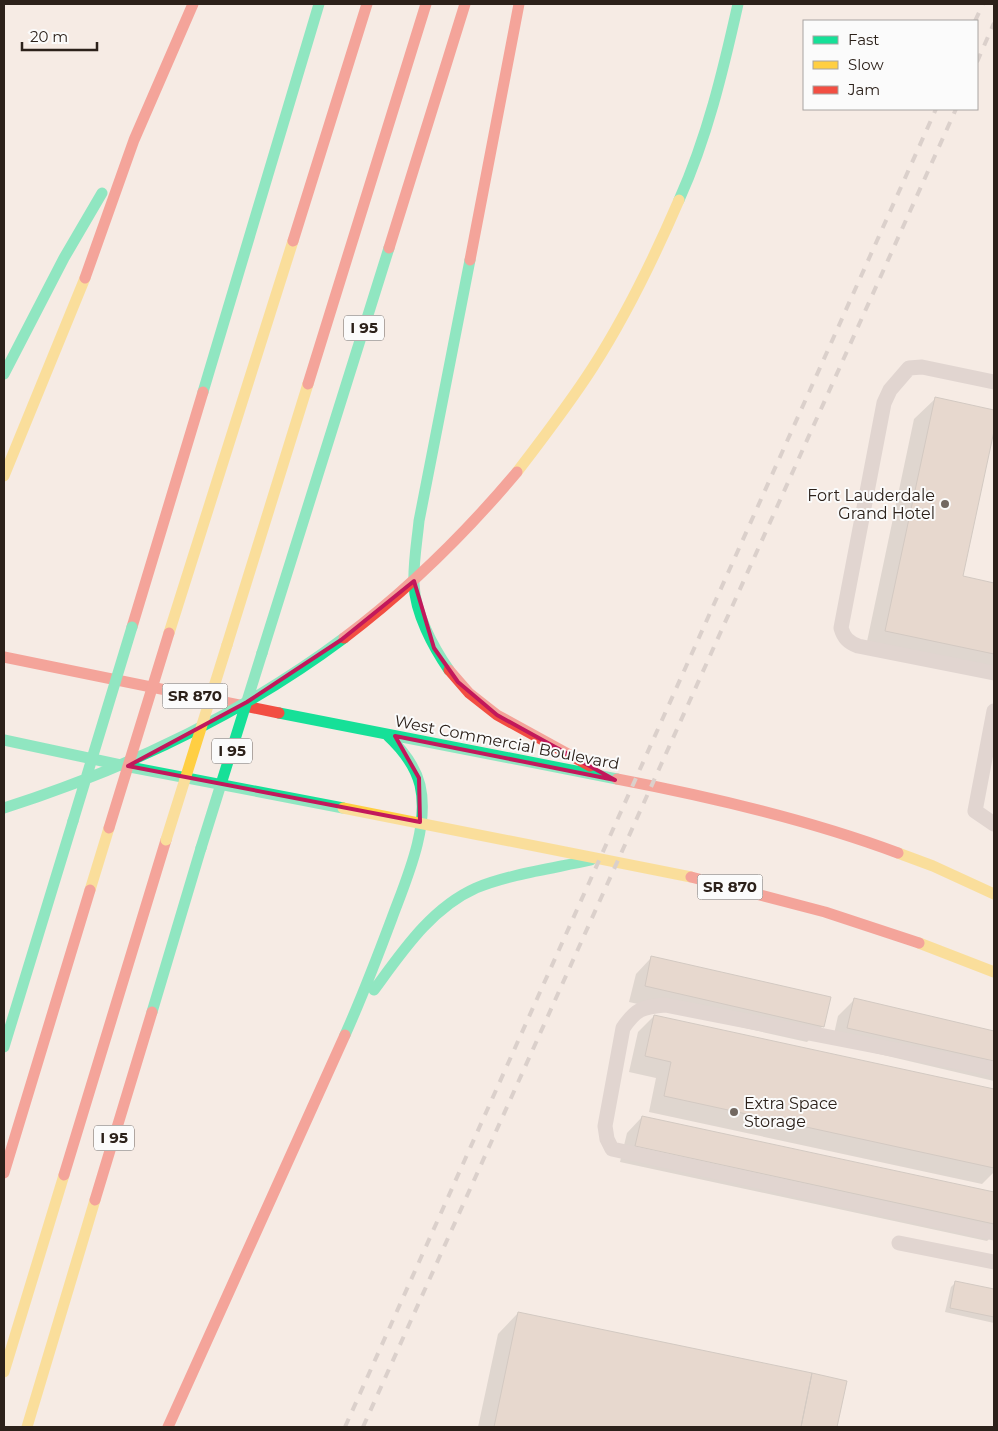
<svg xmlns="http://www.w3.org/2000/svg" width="998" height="1431" viewBox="0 0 998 1431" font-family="Montserrat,sans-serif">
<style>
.shadow{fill:#0003}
.building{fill:#d4c2b4;stroke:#a9a099}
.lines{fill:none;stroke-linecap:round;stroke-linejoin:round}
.lane{stroke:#c7bab9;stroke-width:15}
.fast{stroke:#16e098;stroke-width:11}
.slow{stroke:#ffcf43;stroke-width:11}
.jam{stroke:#f24e42;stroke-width:11}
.rail{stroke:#baafae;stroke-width:4;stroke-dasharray:9 9;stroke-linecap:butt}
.fast-bridge{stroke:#16e098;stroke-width:11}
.slow-bridge{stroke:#ffcf43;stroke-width:11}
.jam-bridge{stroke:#f24e42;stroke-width:11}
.marked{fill:none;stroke:#c2185b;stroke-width:4;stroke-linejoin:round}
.poi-dot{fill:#726861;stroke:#fbfbfb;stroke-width:2}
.labels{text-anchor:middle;stroke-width:4;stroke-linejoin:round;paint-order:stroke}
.shield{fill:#fbfbfb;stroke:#6a625e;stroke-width:1}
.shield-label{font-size:15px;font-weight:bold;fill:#2c211a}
.poi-label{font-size:16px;fill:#2c211a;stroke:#fbfbfb;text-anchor:end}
.street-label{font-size:16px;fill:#2c211a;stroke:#fbfbfb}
</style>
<rect width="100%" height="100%" fill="#f5ebe4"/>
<path class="shadow" d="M935,399L994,412V425L962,577L994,584V679L865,651L914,419Z
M651,958L823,1026L807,1042L629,1002L636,974Z
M854,1000L994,1032V1081L832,1043L838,1016Z
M654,1016L994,1090V1172L982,1184L649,1112L656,1078L629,1072L638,1032Z
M642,1117L994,1193V1234L987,1241L620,1162L627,1133Z
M956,1282L994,1290V1323L945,1312L951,1287Z
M518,1313L845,1382L836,1427H478L498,1334Z"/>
<path class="building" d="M935,397L994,410V431L963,576L994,583V654L885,631Z
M651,956L831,997L824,1027L645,986Z
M854,998L994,1031V1061L847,1028Z
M654,1015L994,1089V1168L664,1096L671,1062L645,1056Z
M642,1116L994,1192V1224L635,1146Z
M955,1281L994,1289V1317L950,1308Z
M518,1312L812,1373L801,1427H494Z
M812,1373L847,1381L837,1427H801Z"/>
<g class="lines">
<path class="lane" d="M994,382L922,367L909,368L890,390L884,403L841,628C844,638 848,642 858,646L994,673
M994,711L975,811L994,824
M994,1069L665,1005C642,1007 636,1009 623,1028L605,1126L607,1139L612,1149L994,1233
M899,1243L994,1262"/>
<path class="fast" d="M679,200C707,138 723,71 738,4
M4,374L64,258L102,193
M203,392L319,4
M262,653L389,248
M449,670C433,647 415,613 414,584C413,563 417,542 419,521L470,260
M279,713L617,779
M4,740L130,767L343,808
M374,990C402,952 431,908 476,888C510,874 555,868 591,860
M152,1012L201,848
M345,1035C362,997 377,958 392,918C406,880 430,827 420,785C415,765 402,749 387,735
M4,1047L73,821"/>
<path class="slow" d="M517,472C543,438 570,403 593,367C627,314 654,258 679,200
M4,476L85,278
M169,633L293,241
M227,645L308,384
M343,808L691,877
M898,853L933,866L994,894
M90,890L109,828
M919,943L994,972
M4,1372L64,1175
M27,1427L95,1200"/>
<path class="jam" d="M293,241L367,4
M389,248L465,4
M470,260L519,4
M85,278L134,140L193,4
M308,384L426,4
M132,627L203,392
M4,657L279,713
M449,670L469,693L497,715L590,766
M617,779C712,797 807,819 898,853
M691,877L825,912L919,943
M4,1173L90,890
M64,1175L166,840
M95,1200L152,1012
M168,1427L345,1035"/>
<path class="rail" d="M975,21L983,4
M977,62L994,23
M345,1427L936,109
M363,1427L956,109"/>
<path class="fast-bridge" d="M4,808C126,769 241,715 344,638
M73,821L132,627
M201,848L262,653"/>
<path class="slow-bridge" d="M166,840L227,645"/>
<path class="jam-bridge" d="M344,638C409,589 464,535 517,472
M109,828L169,633"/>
</g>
<path d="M0 0H998V1431H0ZM414,581L434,648L458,682L497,715L615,780L395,736L419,778L420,822L128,766L247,702L341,640Z" fill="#f5ebe4" fill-opacity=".55" fill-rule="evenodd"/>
<path class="marked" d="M414,581L434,648L458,682L497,715L615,780L395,736L419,778L420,822L128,766L247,702L341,640Z"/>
<g class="poi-dot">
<circle cx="945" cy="504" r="5"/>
<circle cx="734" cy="1112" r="5"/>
</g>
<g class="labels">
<g class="shield">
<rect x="344" y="315.5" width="40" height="25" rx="4"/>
<rect x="162.5" y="683.5" width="65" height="25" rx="4"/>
<rect x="212" y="738.5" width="40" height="25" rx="4"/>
<rect x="697.5" y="874.5" width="65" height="25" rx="4"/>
<rect x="94" y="1125.5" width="40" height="25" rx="4"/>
</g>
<g class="shield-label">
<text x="364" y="333">I 95</text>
<text x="195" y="701">SR 870</text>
<text x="232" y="756">I 95</text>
<text x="730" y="892">SR 870</text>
<text x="114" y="1143">I 95</text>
</g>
<g class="poi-label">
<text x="935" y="501">Fort Lauderdale<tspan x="935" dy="18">Grand Hotel</tspan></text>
<text x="744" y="1109" text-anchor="start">Extra Space<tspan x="744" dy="18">Storage</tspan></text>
</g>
<g class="street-label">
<text transform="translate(507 742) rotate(11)" y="6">West Commercial Boulevard</text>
</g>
</g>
<rect width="998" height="1431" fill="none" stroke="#2c211a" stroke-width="10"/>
<rect x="803" y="20" width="175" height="90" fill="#fbfbfb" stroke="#a8a4a1"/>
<rect x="813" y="36" width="25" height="8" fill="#16e098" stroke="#a8a4a1"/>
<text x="848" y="45" font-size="15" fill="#2c211a">Fast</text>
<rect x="813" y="61" width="25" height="8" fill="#ffcf43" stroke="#a8a4a1"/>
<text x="848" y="70" font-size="15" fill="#2c211a">Slow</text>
<rect x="813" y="86" width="25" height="8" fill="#f24e42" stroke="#a8a4a1"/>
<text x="848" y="95" font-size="15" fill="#2c211a">Jam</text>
<path d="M22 42v8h75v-8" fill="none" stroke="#2c211a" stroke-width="2.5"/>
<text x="30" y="42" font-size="15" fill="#2c211a" stroke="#fbfbfb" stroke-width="4" paint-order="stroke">20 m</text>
</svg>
